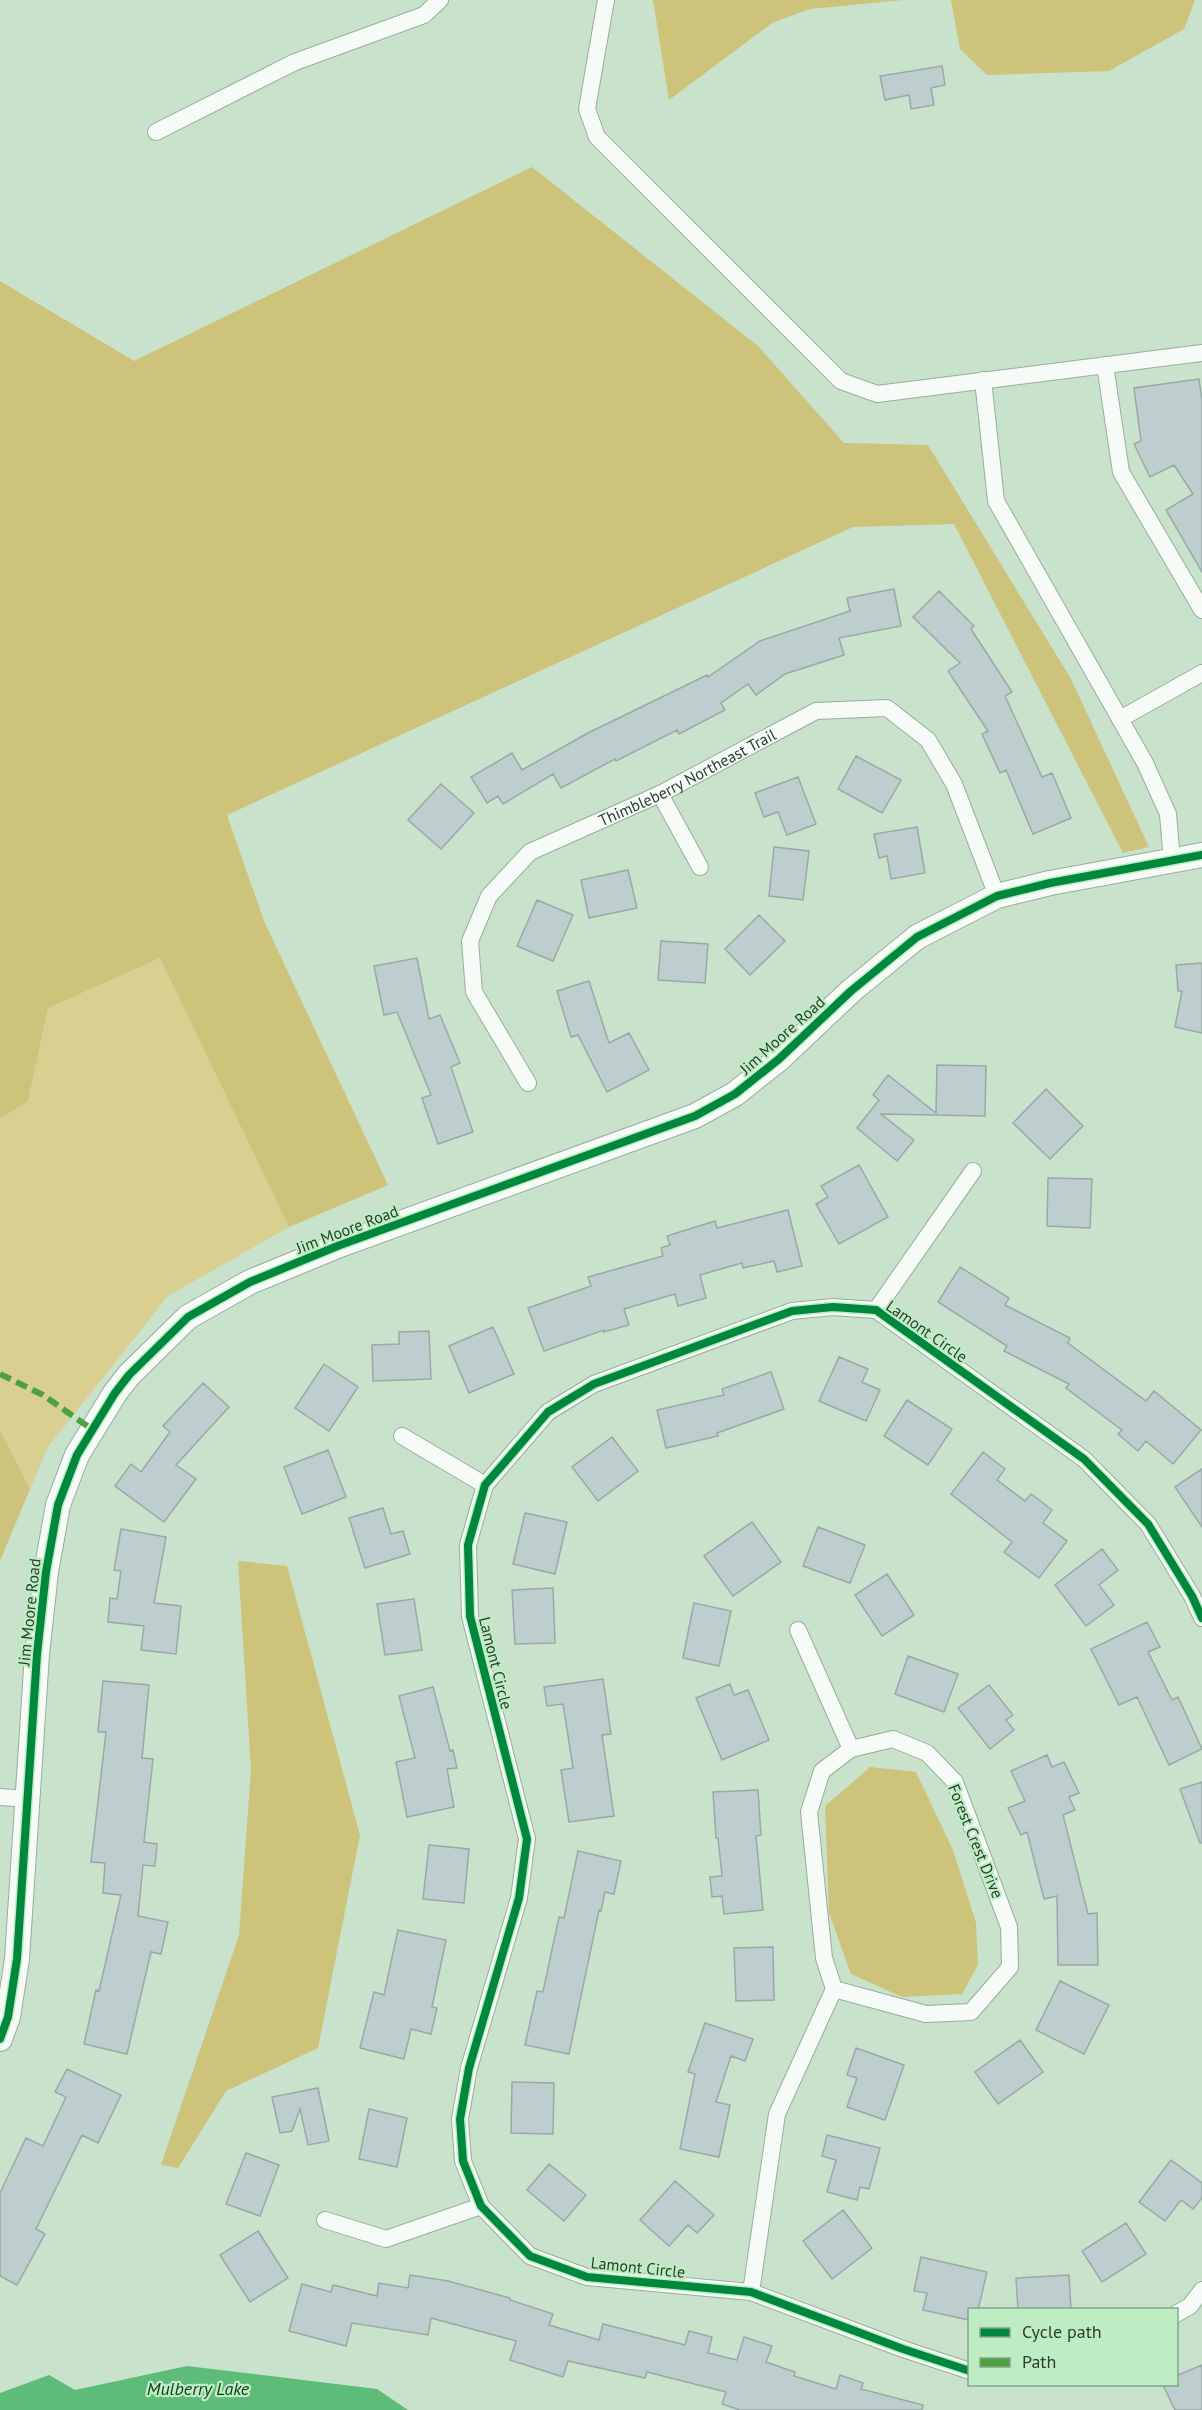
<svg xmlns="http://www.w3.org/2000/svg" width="1202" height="2410" viewBox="0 0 1202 2410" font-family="'PT Sans',sans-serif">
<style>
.green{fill:#d8cf90}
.forest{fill:#cdc37b}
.water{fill:#5dbc77}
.building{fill:#becdcd;stroke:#9aa9a8;stroke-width:1.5}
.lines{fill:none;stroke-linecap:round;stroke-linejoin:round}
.street-casing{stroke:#99ad9c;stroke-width:18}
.secondary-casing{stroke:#99ad9c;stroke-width:26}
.street{stroke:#f7fbf7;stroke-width:16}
.secondary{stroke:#f7fbf7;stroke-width:24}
.quiet{stroke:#4fa042;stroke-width:6;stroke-dasharray:12 6;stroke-linecap:butt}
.cycleway-casing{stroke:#beedc4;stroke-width:11}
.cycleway{stroke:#00873e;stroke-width:8}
.labels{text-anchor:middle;stroke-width:4.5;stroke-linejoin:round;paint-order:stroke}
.street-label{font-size:16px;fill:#2b3e2e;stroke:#beedc4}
.water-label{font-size:18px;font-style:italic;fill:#0c3c19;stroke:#beedc4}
</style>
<rect width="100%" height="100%" fill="#c8e2cc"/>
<path class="green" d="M160,958L289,1227L168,1296L48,1447L30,1489L0,1430V1119L28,1101L48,1008Z"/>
<path class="forest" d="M653,0H903L810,9L772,23L669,100Z
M951,0H1195L1184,29L1109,71L987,75L960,49Z
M532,167L758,346L844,443L928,445L1071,679L1149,847L1123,853L954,524L853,527L227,815L264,921L388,1185L289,1227L160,958L48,1008L28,1101L0,1119V281L134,361Z
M0,1430L30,1489L0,1561Z
M238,1561L287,1566L360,1835L318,2048L226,2091L178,2168L161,2165L239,1935L251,1770Z
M870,1767L916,1772L953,1850L976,1923L978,1965L962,1994L902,1997L851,1974L829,1913L825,1806Z"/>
<path class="water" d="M187,2366L377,2389L408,2410H0V2393L49,2375L75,2390Z"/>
<path class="building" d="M942,66L945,85L931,88L934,105L911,109L909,95L885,100L880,76Z
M1199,379L1202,400V572L1166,510L1193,494L1174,465L1150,477L1134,444L1141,441L1134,388Z
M894,589L901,626L839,638L844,655L785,674L756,695L748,684L721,703L725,710L679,734L677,730L616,761L615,759L561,788L553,774L503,804L498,796L487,803L471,777L512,753L522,770L588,733L707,675L708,677L760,641L850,611L847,598Z
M939,591L974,626L971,629L1012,692L1005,696L1042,777L1052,773L1071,818L1033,834L1006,770L1000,773L982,734L988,731L948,671L960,663L913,617Z
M856,756L901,780L882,813L838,789Z
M798,777L816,824L787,835L778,812L764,817L755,793Z
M441,784L474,813L441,849L408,820Z
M917,827L925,873L891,879L887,856L879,858L874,834Z
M774,847L809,851L803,900L769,896Z
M628,870L637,908L589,918L581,880Z
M537,900L573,915L553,961L517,946Z
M759,915L785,941L750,975L725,949Z
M661,941L708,944L705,983L658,980Z
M417,958L429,1019L440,1015L460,1063L451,1067L473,1132L438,1144L422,1098L431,1095L397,1012L384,1015L374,966Z
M1202,963V1033L1175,1027L1182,991H1178L1176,965Z
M589,981L609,1043L629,1033L649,1070L607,1092L578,1035L571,1037L557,991Z
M937,1065L986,1066L985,1116L881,1114L914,1140L897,1161L857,1128L879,1100L873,1095L888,1075L936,1113Z
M1046,1089L1083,1126L1050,1159L1013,1123Z
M859,1165L888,1217L839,1244L816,1204L828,1197L821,1186Z
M1048,1178L1092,1179L1090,1228L1047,1226Z
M788,1210L802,1266L777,1272L774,1261L743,1268L742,1263L700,1275L706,1298L678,1306L675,1294L624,1309L629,1325L604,1332V1330L544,1351L528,1308L591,1286L588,1277L663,1256L661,1248L670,1245L667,1236L715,1221L717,1228Z
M960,1267L1009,1298L1005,1305L1070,1338L1068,1343L1146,1401L1154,1391L1201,1430L1173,1464L1146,1441L1138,1451L1118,1434L1122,1430L1066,1388L1069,1384L1004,1351L1007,1346L938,1302Z
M493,1327L514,1374L469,1393L449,1346Z
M429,1331L431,1379L373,1381L372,1345L399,1344V1332Z
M839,1357L868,1369L862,1382L880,1390L866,1421L819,1401Z
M324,1364L358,1387L329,1431L295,1408Z
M771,1372L784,1409L717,1433L718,1436L666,1448L657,1410L724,1395L722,1389Z
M203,1383L229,1407L176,1465L196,1479L164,1522L115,1486L131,1464L141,1472L170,1432L163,1426Z
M907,1400L952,1429L928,1465L884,1436Z
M612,1437L638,1471L598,1501L572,1467Z
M328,1450L346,1497L302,1514L284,1467Z
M983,1452L1005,1469L997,1480L1025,1501L1031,1494L1052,1510L1043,1523L1067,1541L1039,1578L1004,1552L1012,1542L951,1494Z
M1202,1469V1527L1175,1487Z
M383,1508L391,1534L403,1531L410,1554L365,1568L349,1518Z
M525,1513L567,1522L555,1574L513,1564Z
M752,1522L781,1562L733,1596L704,1556Z
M818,1527L865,1545L850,1583L803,1566Z
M121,1529L166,1537L154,1603L181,1606L176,1654L141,1650L144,1626L108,1622L110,1598L117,1599L121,1571L114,1570Z
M1102,1549L1118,1570L1099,1585L1114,1605L1086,1626L1055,1585Z
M887,1574L914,1615L882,1636L855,1595Z
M553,1588L555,1643L515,1644L512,1590Z
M414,1599L422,1650L385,1655L377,1604Z
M694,1603L731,1611L719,1666L683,1658Z
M1147,1622L1160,1647L1148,1652L1172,1700L1178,1697L1202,1749L1169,1765L1137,1697L1119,1705L1091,1649Z
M908,1656L958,1674L944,1712L895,1694Z
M603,1679L611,1734L602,1735L614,1816L569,1822L561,1770L573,1768L563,1704L547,1706L544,1687Z
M103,1681L149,1685L142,1758L153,1759L144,1842L157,1844L155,1866L143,1865L138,1916L168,1922L161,1954L151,1952L127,2054L84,2044L96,1990L99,1991L121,1895L103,1893L105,1863L91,1862L106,1732H98Z
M730,1684L734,1695L748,1690L769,1740L722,1760L696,1698Z
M989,1685L1013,1715L1006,1720L1014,1730L990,1749L958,1708Z
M433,1687L450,1751L453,1750L457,1768L447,1769L454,1807L407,1817L396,1762L415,1758L399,1696Z
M1047,1755L1052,1767L1064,1762L1079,1793L1069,1797L1075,1810L1063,1815L1088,1914L1097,1913L1098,1965H1058L1057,1896L1044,1899L1027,1832L1021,1835L1008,1808L1025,1801L1011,1771Z
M1202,1782V1843H1200L1180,1789Z
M758,1790L761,1835L756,1836L763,1910L724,1914L722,1896L712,1897L710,1877L722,1876L718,1838H716L713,1792Z
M429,1845L469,1849L464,1903L423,1899Z
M578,1851L621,1861L614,1894L605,1892L601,1911L599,1910L569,2054L525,2045L537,1991L543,1992L559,1917L564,1918Z
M398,1930L446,1940L432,2007L437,2008L431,2034L411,2029L404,2059L360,2048L374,1992L384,1995Z
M773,1947L774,2000L736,2001L734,1948Z
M1060,1981L1109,2005L1084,2054L1036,2030Z
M705,2023L753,2039L745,2061L731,2056L716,2102L730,2105L719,2157L680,2149L695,2074L688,2072Z
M1020,2040L1043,2072L998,2104L975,2072Z
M856,2048L904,2065L885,2120L847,2107L857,2078L847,2075Z
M67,2069L121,2095L98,2143L82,2135L36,2229L45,2234L17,2285L0,2276V2193L26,2138L43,2146L66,2097L55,2092Z
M512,2082L554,2083L553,2134L511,2133Z
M318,2088L329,2141L308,2145L300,2109L292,2131L280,2133L272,2097Z
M369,2109L407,2118L397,2167L359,2159Z
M827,2135L880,2148L869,2189L860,2187L857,2200L827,2192L836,2160L822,2156Z
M246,2153L279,2165L260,2216L226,2204Z
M1171,2160L1202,2183V2198L1193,2209L1181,2200L1165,2221L1139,2202Z
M549,2164L586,2195L564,2221L527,2190Z
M675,2181L714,2215L697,2233L688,2225L669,2246L640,2220Z
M843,2210L872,2248L832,2279L803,2241Z
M1126,2223L1146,2254L1102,2282L1082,2251Z
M258,2231L288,2278L250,2302L220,2255Z
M921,2257L987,2272L978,2310H969V2320L923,2310L927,2293L914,2291Z
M410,2275L448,2281L510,2298V2300L553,2314L549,2325L599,2340L603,2324L685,2345L689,2331L712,2337L708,2353L737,2360L744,2337L772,2346L766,2362L795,2372L794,2376L836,2389L840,2375L863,2383L861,2389L923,2405L922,2410H740L722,2404L726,2392L647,2372L645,2378L568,2361L563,2377L510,2360L516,2341L431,2318L428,2335L352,2323L346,2346L289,2331L302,2284L331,2292L333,2285L377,2296L379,2283L408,2288Z
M1069,2275L1071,2310H1018L1016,2278Z
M1202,2365V2410H1175L1163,2385H1176V2376Z"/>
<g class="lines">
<defs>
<g id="street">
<path d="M606,0L587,109L597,137L841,381L877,394L1202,353"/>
<path d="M156,132L295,62L424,15L440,0"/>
<path d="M1105,365L1121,472L1202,610"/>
<path d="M983,380L996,501L1145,763L1168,814L1172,861"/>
<path d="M1120,719L1202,673"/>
<path d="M660,794L700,867"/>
<path id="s1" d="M528,1083L474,992L470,941L489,896L530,852L660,794L816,711L887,708L928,740L954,784L997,896"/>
<path d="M876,1310L973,1171"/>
<path d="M402,1436L485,1485"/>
<path d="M798,1630L851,1749"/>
<path d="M0,1797L28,1799"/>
<path d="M325,2220L386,2239L481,2206"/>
<path d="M751,2292L777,2114L834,1989L926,2014L971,2012L1010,1967L1009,1927L955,1782L927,1753L893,1739L851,1749L822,1771L809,1812L824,1958L834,1989"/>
<path d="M1176,2314L1190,2306L1202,2290"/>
<path d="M970,2371L903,2349L751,2292L587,2277L530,2256L481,2206L463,2161L460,2119L469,2068L519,1898L527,1839L470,1616L468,1545L485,1485L548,1412L594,1384L792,1311L833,1307L876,1310L1084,1459L1148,1524L1192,1596L1202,1618"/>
</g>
<path id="secondary" d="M0,2039L8,2017L17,1959L37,1654L46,1572L58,1505L77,1455L115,1393L129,1375L188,1317L250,1282L340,1245L695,1116L735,1094L779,1059L851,991L917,937L997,896L1050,883L1202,855"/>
</defs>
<use href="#street" class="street-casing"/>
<use href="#secondary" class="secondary-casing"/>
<use href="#street" class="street"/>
<use href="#secondary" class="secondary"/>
<path class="quiet" d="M0,1374L43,1395L93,1430"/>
<defs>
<path id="cycleway" d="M0,2039L8,2017L17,1959L37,1654L46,1572L58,1505L77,1455L115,1393L129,1375L188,1317L250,1282L340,1245L695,1116L735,1094L779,1059L851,991L917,937L997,896L1050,883L1202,855
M970,2371L903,2349L751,2292L587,2277L530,2256L481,2206L463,2161L460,2119L469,2068L519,1898L527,1839L470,1616L468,1545L485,1485L548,1412L594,1384L792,1311L833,1307L876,1310L1084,1459L1148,1524L1192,1596L1202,1618"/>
</defs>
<use href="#cycleway" class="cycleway-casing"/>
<use href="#cycleway" class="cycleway"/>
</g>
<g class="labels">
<g class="street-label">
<text dy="6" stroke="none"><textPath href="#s1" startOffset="440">Thimbleberry Northeast Trail</textPath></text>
<text transform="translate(782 1035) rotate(-42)" y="6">Jim Moore Road</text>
<text transform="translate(347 1229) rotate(-21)" y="6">Jim Moore Road</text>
<text transform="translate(927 1331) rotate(35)" y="6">Lamont Circle</text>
<text transform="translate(29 1612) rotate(-84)" y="6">Jim Moore Road</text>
<text transform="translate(496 1663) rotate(76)" y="6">Lamont Circle</text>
<text transform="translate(976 1841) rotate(68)" y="6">Forest Crest Drive</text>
<text transform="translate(638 2267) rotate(6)" y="6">Lamont Circle</text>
</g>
<g class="water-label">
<text x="198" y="2395">Mulberry Lake</text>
</g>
</g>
<rect x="968" y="2308" width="210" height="78" fill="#beedc4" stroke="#83a788" stroke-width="1.5"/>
<rect x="980" y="2328" width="30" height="9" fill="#00873e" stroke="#83a788" stroke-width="1.5"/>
<text x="1022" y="2338" font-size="18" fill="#2b3e2e">Cycle path</text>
<rect x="980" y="2358" width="30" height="9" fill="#4fa042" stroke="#83a788" stroke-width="1.5"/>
<text x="1022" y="2368" font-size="18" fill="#2b3e2e">Path</text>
</svg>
